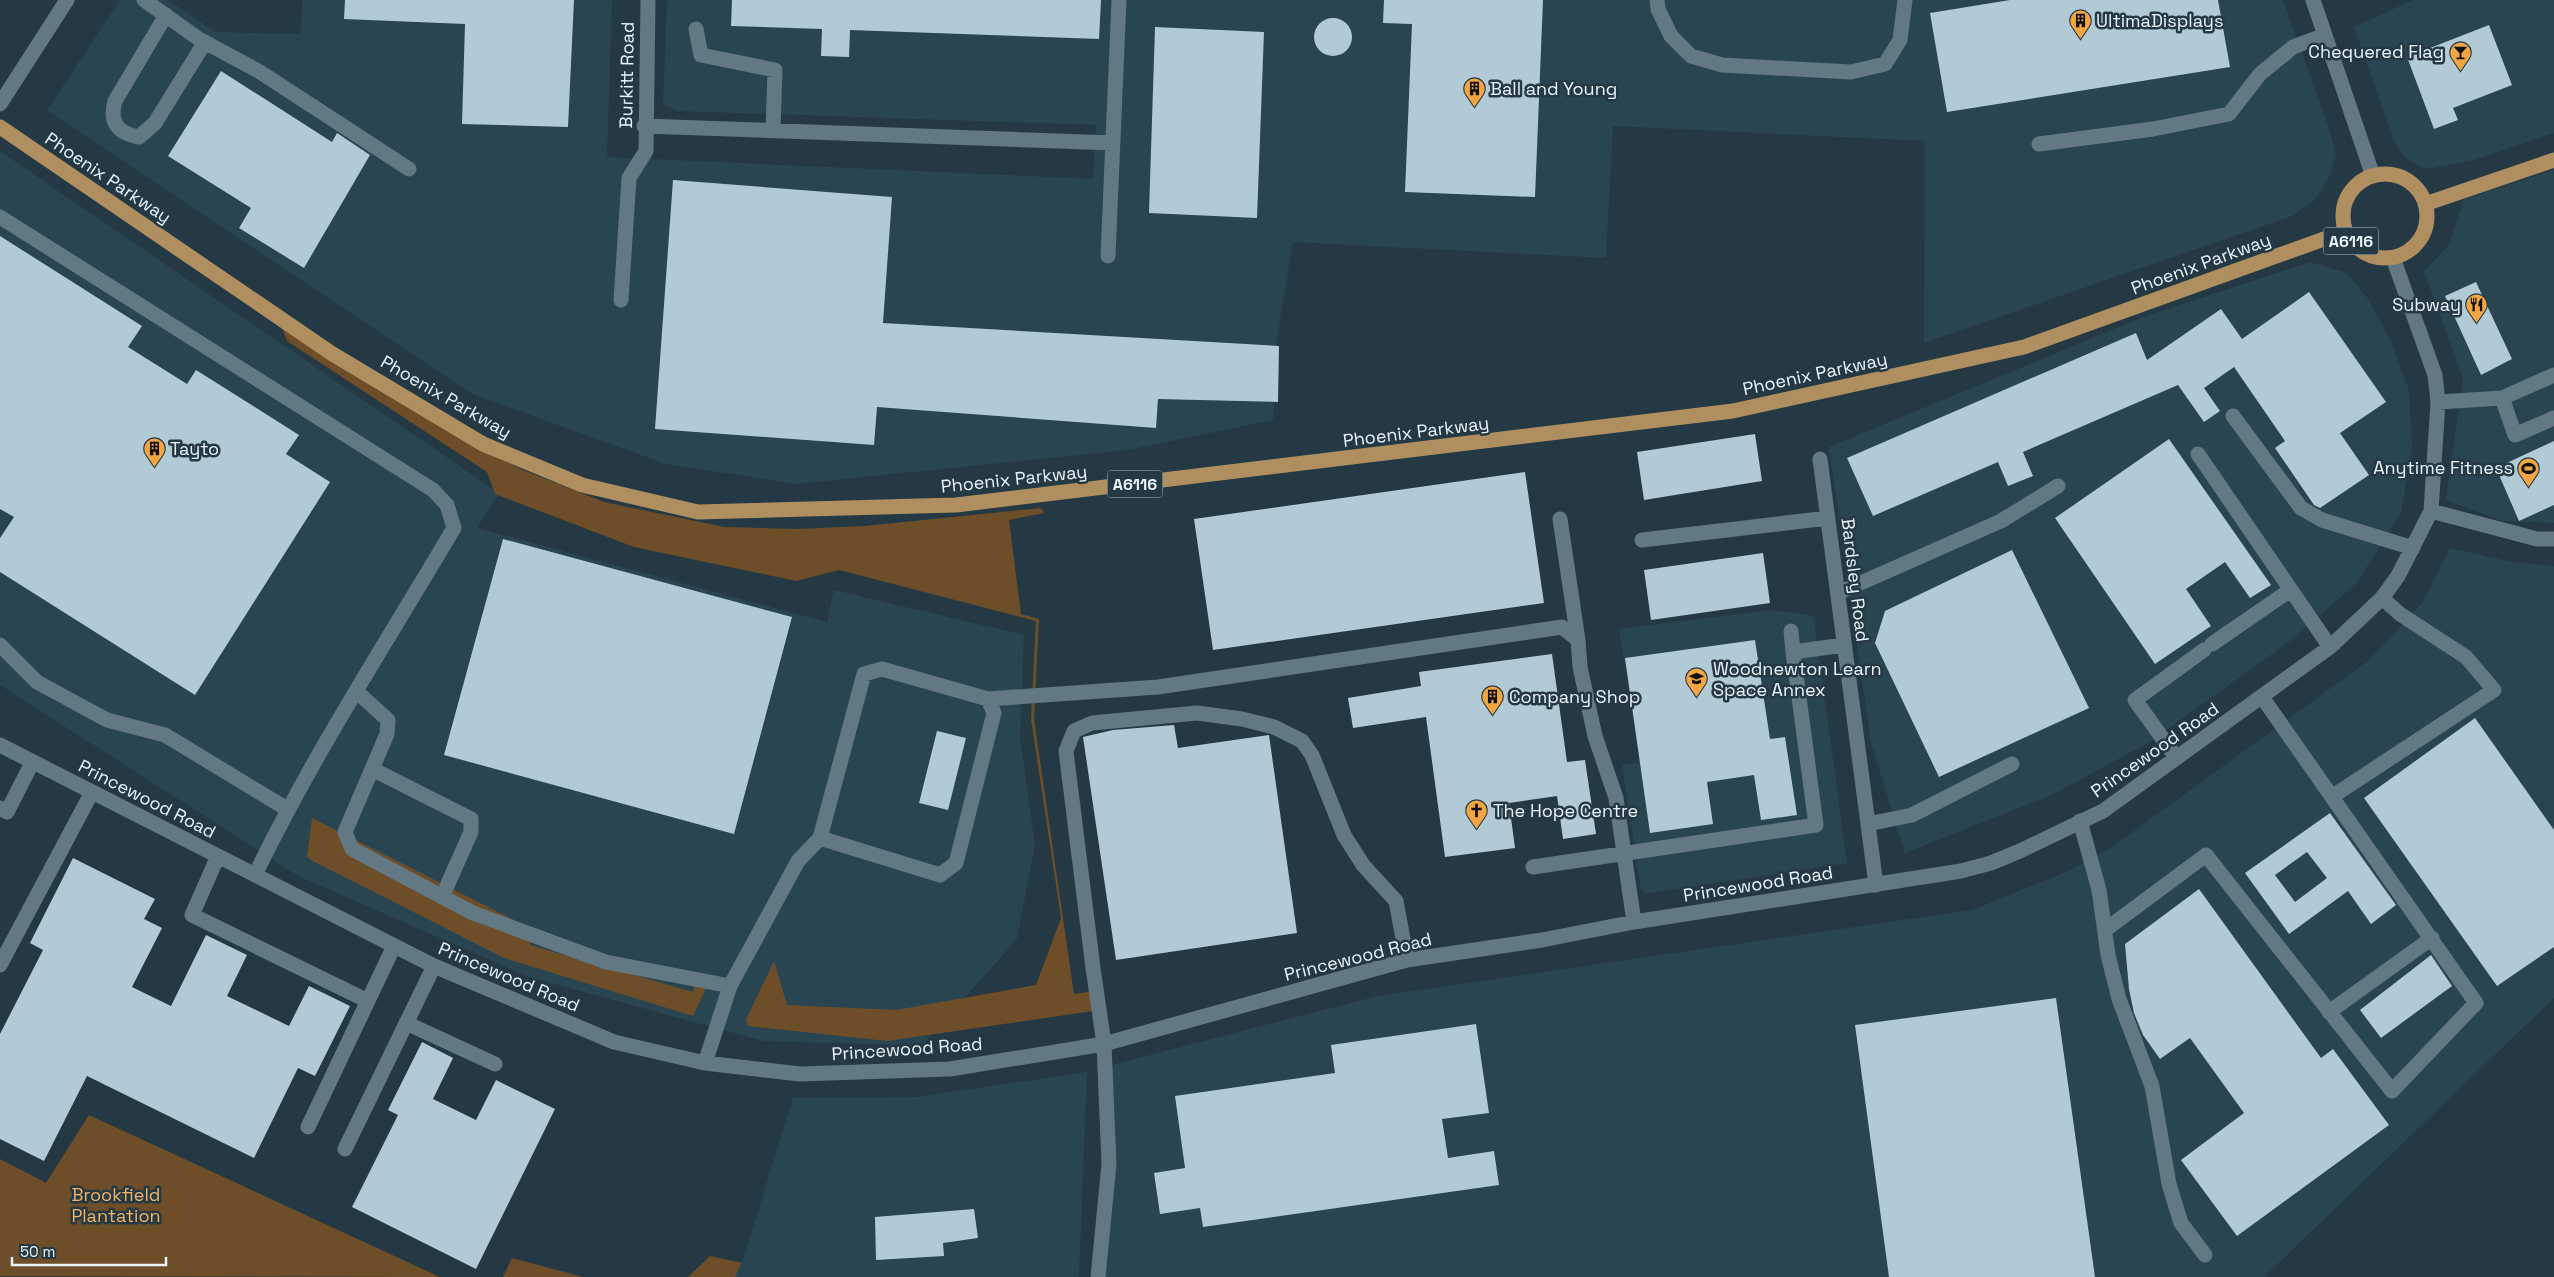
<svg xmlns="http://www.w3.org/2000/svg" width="2554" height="1277" viewBox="0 0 2554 1277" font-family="'Space Grotesk',sans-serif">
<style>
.built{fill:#284551}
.green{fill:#6e4e28}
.building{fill:#b2cad6;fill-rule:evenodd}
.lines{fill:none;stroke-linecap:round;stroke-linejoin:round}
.minor{stroke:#627883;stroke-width:15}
.major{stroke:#af8f60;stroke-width:15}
.labels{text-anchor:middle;stroke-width:5;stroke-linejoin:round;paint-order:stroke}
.shield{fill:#243943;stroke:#aebdc4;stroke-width:1}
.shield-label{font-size:16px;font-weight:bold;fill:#e9f5fb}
.poi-label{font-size:18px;fill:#e9f5fb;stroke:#243943;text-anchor:start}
.street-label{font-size:18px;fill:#e9f5fb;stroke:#243943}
.park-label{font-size:18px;fill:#f5b364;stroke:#243943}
</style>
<rect width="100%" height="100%" fill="#243943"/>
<path class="built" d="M120,0H168L216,32L301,34L302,0H612L607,157L1093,179L1096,125L677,111L663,104L667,0H2283L2330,131L2336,155L2328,180L2314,201L2292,216L1924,343L1925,141L1613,126L1606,258L1293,242L1277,339L1273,420L1128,450L796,484L666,464L472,394L47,110Z
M2413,0H2554V133L2475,160L2428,169L2413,163L2403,155L2395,144L2354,27Z
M0,151L499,493L477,528L827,622L834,590L1024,635L1020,737L1035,845L1017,939L922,1046L763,1041L529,977L298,876L0,685Z
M2554,170V523L2502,521L2446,500L2463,378L2424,271L2449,245L2464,199Z
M2310,262L2347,273L2369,300L2392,344L2409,390L2412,448L2401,513L2356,584L2290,641L2150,742L2052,795L1905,853L1871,743L1829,447L2143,317Z
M2450,548L2512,562L2554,566V998L2264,1277H1103L1111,1065L1377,996L1972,910L2066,872L2109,849L2368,661L2423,602Z
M1769,610L1806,614L1814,618L1847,863L1644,894L1640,885L1622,765L1641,762L1619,629Z
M1087,1072L1079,1277H735L742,1263L793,1098L916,1097Z"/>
<path class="green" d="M279,320L461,439L523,470L604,502L724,527L797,529L865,526L1041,508L1044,513L1009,520L1021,614L1039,619L1034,719L1074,994L1095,991L1093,1011L887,1041L748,1026L746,1020L774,961L787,1005L896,1010L1036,985L1061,918L1031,719L1036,621L839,570L796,581L634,547L495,494L487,472L287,341Z
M312,818L534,930L530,945L693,992L696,977L708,984L693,1016L504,958L309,859L307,856Z
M89,1115L440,1277L0,1276V1159L46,1183Z
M710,1256L742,1263L735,1277H688Z
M512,1258L583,1277H503Z"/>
<path class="building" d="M345,0H574L568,127L462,124L465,24L344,19Z
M732,0H1101L1099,39L850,30L849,57L821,56L822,29L731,26Z
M1384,0H1543L1535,197L1405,192L1412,24L1383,23Z
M2010,0H2218L2230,67L1947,112L1930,13Z
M1314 37a19 19 0 1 1 38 0a19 19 0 1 1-38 0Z
M2489,25L2512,85L2453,108L2458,120L2434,129L2407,57Z
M1155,27L1264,32L1257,218L1149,213Z
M221,71L332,142L337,133L370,155L304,268L239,228L251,208L168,156Z
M673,180L892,197L883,323L1279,346L1278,402L1158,399L1156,428L877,407L874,445L655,429Z
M0,236L142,326L128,347L187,384L196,370L299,435L286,454L330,482L195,695L0,572V538L14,517L0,509Z
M2476,282L2512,359L2481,375L2445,296Z
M2309,292L2386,402L2340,433L2369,475L2320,508L2314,505L2275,448L2285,441L2234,367L2204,388L2220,411L2204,422L2178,385L2023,452L2033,476L2008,486L1998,462L1873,516L1847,458L2136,333L2147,360L2221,309L2242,339Z
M1755,434L1762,481L1644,500L1637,452Z
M2169,439L2271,585L2250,598L2225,562L2186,589L2211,626L2155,664L2055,518Z
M2554,441V505L2519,521L2496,468Z
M1525,472L1544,603L1213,650L1194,519Z
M503,539L792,617L734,834L444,755Z
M2012,550L2089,708L1939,777L1875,643L1885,611Z
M1763,553L1770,603L1651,620L1644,570Z
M1755,640L1770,739L1785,737L1797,815L1761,820L1754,775L1707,782L1713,824L1650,833L1625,658Z
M1552,654L1567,762L1585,760L1596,834L1563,839L1557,796L1509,803L1515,848L1445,857L1426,717L1353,728L1348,698L1421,686L1419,672Z
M2475,718L2554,830V947L2497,986L2364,798Z
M1174,725L1178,748L1269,735L1297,933L1116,960L1083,737L1113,730Z
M937,731L966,738L948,810L919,803Z
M2330,813L2396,905L2371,924L2348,891L2289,934L2245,873ZM2307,852L2327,878L2295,902L2275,875Z
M73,858L155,899L144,919L162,928L132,987L171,1006L206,935L247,955L227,996L289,1026L309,986L350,1006L315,1076L298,1068L254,1158L87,1076L44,1161L0,1139V1034L43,950L30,943Z
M2199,889L2321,1058L2333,1049L2389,1125L2237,1236L2181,1160L2244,1113L2190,1038L2160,1059L2143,1035L2134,1013L2129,989L2125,944Z
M2431,955L2452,986L2381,1038L2360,1010Z
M2056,998L2095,1277H1889L1855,1025Z
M1476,1024L1489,1113L1442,1119L1448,1158L1494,1151L1499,1185L1203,1227L1200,1208L1160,1214L1154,1173L1185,1168L1175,1096L1335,1073L1331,1045Z
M422,1042L453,1058L433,1099L476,1120L496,1080L555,1109L476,1269L352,1207L398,1115L388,1110Z
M974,1209L978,1238L943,1243L944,1256L876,1260L875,1217Z"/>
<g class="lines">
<path class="minor" d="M144,0L199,39L260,72L409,169
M1657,0L1658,9L1671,36L1691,56L1722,65L1851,72L1885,64L1900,40L1905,0
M2313,0L2373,176
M166,15L115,101C109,122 117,133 139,137L155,123L205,42
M696,29L701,55L775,70L773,129
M0,104L67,0
M644,126L1113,143
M2039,144L2153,129L2229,114L2260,74L2293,47L2325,35
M0,217L433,490L447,505L454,528C386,643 313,755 255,875
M1108,256L1119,0
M621,300L629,178L646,151L648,0
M2502,398L2515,435L2554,418
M2438,402L2502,398L2554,375
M2233,416L2301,508L2322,520L2413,548
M2198,454L2330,647
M1820,459L1876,885
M2431,511L2537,539H2554
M1560,519L1578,640
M1642,540L1828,518
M1838,593L2001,521L2058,486
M1791,631L1793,652
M2212,644L2289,591
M0,645L37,682L107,720L165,735L287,809
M356,691L388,720L387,734L345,832L352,849L473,913L606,962L730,986
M988,699L1158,687L1562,627L1578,640L1580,667L1595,736L1616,798L1634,922
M0,745L434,966L614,1042L705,1063L800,1074L950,1069L1104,1044L1407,960L1542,940L1634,922L1961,871L1991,863L2020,851L2103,811L2330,647L2382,598L2398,576L2431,511L2438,402L2435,375L2393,258
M2176,757L2135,700L2204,650
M372,769L471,819V832L442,897
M2333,796L2494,690L2466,657L2400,614L2382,598
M0,808L7,812L32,763
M2080,821L2099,890L2108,955L2119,999L2152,1086L2169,1184L2181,1223L2205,1255
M1868,824L1912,815L2012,764
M218,856L192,915L368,1001
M1533,867L1816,825L1793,652L1844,645
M2105,930L2206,855L2392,1091L2476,1003L2262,697
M0,965L92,792
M2329,1012L2432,938
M406,1023L495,1064
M705,1063L730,986L798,861L820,838L864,674L882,669L988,699L994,713L956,863L940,875L820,838
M308,1127L394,946
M345,1149L434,966
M1098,1277L1109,1164L1104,1044L1093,968L1066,751L1074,731L1092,723L1197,713L1242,719L1274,727L1302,741L1312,755L1344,835L1363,865L1396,901L1407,960"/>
<path class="major" d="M0,127L331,353L483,444L582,485L698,512L956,505L1733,411L2024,347L2346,231
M2343 216a42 42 0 1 1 84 0a42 42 0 1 1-84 0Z
M2425,204L2554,160"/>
</g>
<defs>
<symbol id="building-pin" viewBox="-11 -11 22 30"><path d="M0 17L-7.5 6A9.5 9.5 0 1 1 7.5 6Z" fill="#f2a541" stroke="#243943"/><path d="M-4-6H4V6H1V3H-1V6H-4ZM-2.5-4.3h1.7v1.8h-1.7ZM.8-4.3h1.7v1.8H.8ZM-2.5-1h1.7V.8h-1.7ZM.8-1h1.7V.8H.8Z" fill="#111"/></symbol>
<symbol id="bar-pin" viewBox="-11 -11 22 30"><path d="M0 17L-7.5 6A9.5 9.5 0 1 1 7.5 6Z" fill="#f2a541" stroke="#243943"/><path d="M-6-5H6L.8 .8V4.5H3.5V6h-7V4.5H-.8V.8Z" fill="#111"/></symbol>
<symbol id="restaurant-pin" viewBox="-11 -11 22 30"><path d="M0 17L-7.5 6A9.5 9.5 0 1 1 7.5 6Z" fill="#f2a541" stroke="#243943"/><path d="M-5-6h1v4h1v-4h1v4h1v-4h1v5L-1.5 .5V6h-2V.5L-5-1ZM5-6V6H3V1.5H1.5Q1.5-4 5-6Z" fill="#111"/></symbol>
<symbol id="stadium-pin" viewBox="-11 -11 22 30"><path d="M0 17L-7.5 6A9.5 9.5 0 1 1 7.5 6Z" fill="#f2a541" stroke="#243943"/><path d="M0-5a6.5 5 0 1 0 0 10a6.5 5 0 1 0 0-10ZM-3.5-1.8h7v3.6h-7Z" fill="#111"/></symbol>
<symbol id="school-pin" viewBox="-11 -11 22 30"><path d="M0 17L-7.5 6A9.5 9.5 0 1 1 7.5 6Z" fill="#f2a541" stroke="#243943"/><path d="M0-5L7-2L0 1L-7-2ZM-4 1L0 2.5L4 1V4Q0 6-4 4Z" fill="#111"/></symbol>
<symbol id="church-pin" viewBox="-11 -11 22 30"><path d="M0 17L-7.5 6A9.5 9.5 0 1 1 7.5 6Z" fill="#f2a541" stroke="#243943"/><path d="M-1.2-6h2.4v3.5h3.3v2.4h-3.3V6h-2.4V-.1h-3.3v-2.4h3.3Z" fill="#111"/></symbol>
</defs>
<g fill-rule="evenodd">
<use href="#building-pin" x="2068" y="8" width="25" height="34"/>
<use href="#bar-pin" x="2448" y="40" width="25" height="34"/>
<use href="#building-pin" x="1462" y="76" width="25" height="34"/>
<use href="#restaurant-pin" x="2464" y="292" width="25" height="34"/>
<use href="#building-pin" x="142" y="436" width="25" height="34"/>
<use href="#stadium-pin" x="2516" y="456" width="25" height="34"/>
<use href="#school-pin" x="1684" y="666" width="25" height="34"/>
<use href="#building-pin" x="1480" y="684" width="25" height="34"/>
<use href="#church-pin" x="1464" y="798" width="25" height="34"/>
</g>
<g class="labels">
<g class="shield">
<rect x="2323.5" y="227.5" width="55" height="27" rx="4"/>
<rect x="1107.5" y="470.5" width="55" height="27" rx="4"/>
</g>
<g class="shield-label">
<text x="2351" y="247">A6116</text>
<text x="1135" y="490">A6116</text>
</g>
<g class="poi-label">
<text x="2096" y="27">UltimaDisplays</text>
<text x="2444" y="58" text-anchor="end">Chequered Flag</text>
<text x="1490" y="95">Ball and Young</text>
<text x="2461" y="311" text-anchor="end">Subway</text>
<text x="170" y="455">Tayto</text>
<text x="2513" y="474" text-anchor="end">Anytime Fitness</text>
<text x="1713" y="675">Woodnewton Learn<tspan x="1713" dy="21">Space Annex</tspan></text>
<text x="1509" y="703">Company Shop</text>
<text x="1493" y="817">The Hope Centre</text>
</g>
<g class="street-label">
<text transform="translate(627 75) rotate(-89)" y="6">Burkitt Road</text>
<text transform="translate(108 178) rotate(34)" y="6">Phoenix Parkway</text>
<text transform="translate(2201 264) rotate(-20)" y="6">Phoenix Parkway</text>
<text transform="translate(1815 374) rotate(-12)" y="6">Phoenix Parkway</text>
<text transform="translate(446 397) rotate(30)" y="6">Phoenix Parkway</text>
<text transform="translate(1416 432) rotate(-7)" y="6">Phoenix Parkway</text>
<text transform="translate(1014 479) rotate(-6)" y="6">Phoenix Parkway</text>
<text transform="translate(1855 580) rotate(83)" y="6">Bardsley Road</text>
<text transform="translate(2155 750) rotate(-35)" y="6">Princewood Road</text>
<text transform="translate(147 799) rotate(27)" y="6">Princewood Road</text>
<text transform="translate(1758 884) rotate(-9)" y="6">Princewood Road</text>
<text transform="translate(1358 957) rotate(-14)" y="6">Princewood Road</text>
<text transform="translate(509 977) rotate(23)" y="6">Princewood Road</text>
<text transform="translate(907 1049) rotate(-4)" y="6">Princewood Road</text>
</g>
<g class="park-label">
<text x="116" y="1201">Brookfield<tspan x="116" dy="21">Plantation</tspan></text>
</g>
</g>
<path d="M12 1257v8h154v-8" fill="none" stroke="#e9f5fb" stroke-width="2.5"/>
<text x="20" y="1257" font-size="15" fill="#e9f5fb" stroke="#243943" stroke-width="4" paint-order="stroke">50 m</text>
</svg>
